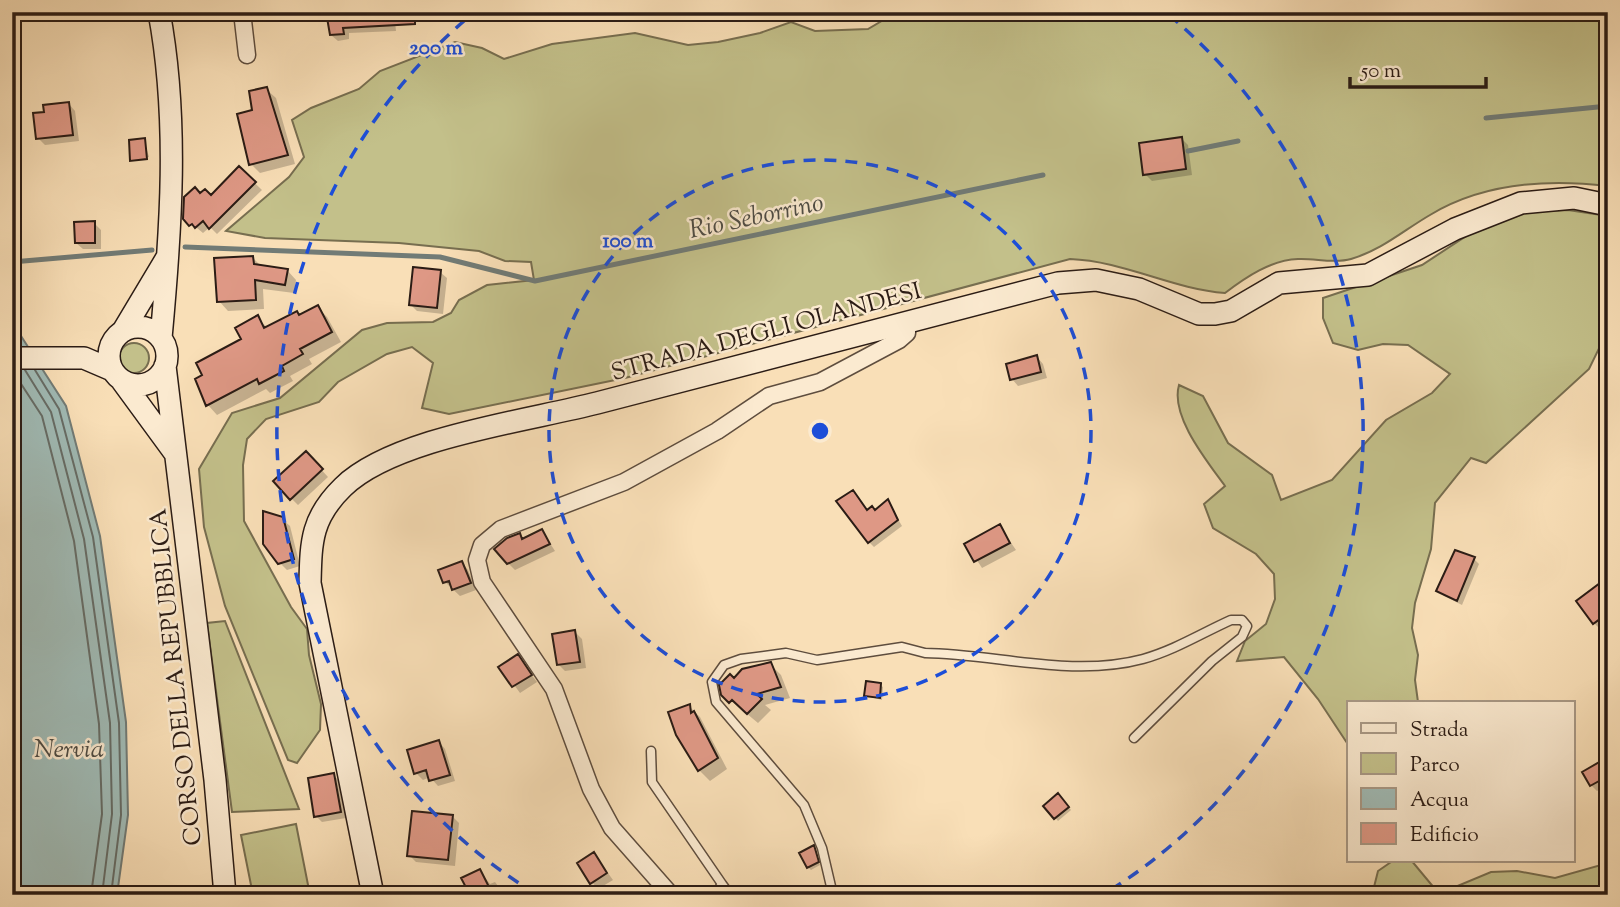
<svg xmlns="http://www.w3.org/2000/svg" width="1620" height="907" viewBox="0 0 1620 907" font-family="'Sorts Mill Goudy',serif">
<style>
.green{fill:#c3c08a;stroke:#776e50;stroke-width:2}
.water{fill:#a0bbb6;stroke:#717b76;stroke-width:2}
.shadow{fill:#0003}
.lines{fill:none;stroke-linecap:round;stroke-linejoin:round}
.shore{stroke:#666c66;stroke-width:2}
.stream{stroke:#717b76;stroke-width:5}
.building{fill:#de9885;stroke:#2b1c15;stroke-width:2}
.lane-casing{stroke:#5e4d3e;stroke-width:11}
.street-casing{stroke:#5e4d3e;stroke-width:19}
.secondary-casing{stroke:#2b1c15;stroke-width:24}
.lane{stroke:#fbead0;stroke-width:8}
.street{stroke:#fbead0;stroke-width:16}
.secondary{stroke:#fbead0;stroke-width:21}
.ring{fill:none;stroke:#1d4ed8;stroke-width:3.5;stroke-dasharray:12 9}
.labels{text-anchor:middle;stroke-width:5;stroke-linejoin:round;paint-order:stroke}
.street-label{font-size:24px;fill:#2b1c15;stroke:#fbead0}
.water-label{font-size:26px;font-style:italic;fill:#4e4c45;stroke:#fbead0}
.centre{fill:#1d4ed8;stroke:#fbead0;stroke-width:3.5}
.ring-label{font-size:21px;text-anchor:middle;font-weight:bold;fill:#1d4ed8;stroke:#fbead0;stroke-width:5;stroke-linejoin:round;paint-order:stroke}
</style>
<rect width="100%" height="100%" fill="#f9dfb7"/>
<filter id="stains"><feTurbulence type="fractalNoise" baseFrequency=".00286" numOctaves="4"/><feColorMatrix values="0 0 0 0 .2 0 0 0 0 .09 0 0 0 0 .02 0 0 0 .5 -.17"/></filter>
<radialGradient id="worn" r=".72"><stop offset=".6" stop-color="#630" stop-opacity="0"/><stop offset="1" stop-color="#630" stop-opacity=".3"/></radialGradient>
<path class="green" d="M897,12H1608V186C1549,179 1483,183 1430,215C1404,230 1382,250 1351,259C1334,264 1315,258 1298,259C1271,260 1246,277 1225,293C1172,289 1124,261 1070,259L625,378L449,414L422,408L433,363L412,347L387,354L338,382L319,402L266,419L247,439L243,465L244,521L291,607L307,629L309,655L321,704L320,730L297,763L288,760L225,606L204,527L199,469L232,413L280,398L362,330L387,323L433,322L451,313L459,300L487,285L534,280L531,262L505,261L479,251L399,243L265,238L226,231L289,177L304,157L292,120L311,108L359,89L380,71L455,42L482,48L504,59L552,44L635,33L688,45L718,42L760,33L791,22L815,31L868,29Z
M1568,210L1608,216V330L1589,369L1486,463L1471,458L1435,503L1431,549L1415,603L1412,628L1418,655L1415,680L1418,702H1349V746L1318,699L1284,657L1237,661L1245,641L1266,624L1275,599L1274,574L1256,554L1213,528L1204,504L1225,486C1207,461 1170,416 1179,385L1203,396L1228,443L1272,475L1281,500L1332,480L1386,420L1432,393L1450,374L1408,345L1383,344L1358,350L1333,343L1323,318V298L1422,265L1474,231L1520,212Z
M119 358a15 15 0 1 1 30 0a15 15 0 1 1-30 0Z
M225,621L299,809L232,812L207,623Z
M296,824L310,895H253L241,835Z
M1394,860H1411L1435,889L1448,890L1491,872L1517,871L1555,878L1608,863V895H1372L1378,871Z"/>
<path class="water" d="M12,322L66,406L100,536L126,722L128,815L117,895H12Z"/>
<path class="shadow" d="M324,12H394L396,31L349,33V39L338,41L331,35L329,15Z
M266,89L276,98L295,164L260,173L251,164L254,112Z
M69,104L75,111L79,141L45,145L38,138L46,113Z
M1181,138L1188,145L1192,175L1152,181L1145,174Z
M144,140L149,157L132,159Z
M239,168L262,190L217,234L210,227L203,233L185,218L201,195L212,197Z
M94,223L101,230V249H83L76,243Z
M253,258L261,266L287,270L296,280L294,293L263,289L264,309L228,311L219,301Z
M440,272L447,278L443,314L417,311L411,305Z
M317,307L327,317L341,342L309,359L312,364L290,376L293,381L270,393L266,389L217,415L208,405L257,318L268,328Z
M1037,357L1043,364L1047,378L1018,386L1012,379Z
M306,453L328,477L298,505L291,498Z
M888,502L902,526L874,547L869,542L868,512H876Z
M282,519L290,526L300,566L287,570L280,563Z
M1000,527L1016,550L982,568L967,545Z
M542,531L555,551L515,570L508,563L519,535L524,540Z
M1474,559L1479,564L1462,605L1444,596L1438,591Z
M462,563L468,570L476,590L460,596L445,582Z
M1608,585V624L1601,630L1594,623Z
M575,632L582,639L586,668L565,671L558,664Z
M517,656L537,682L520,693L501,667Z
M770,664L781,675L790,698L765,705L771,710L758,723L723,694L734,680Z
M880,685L883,687L882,700L866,696Z
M689,706L700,717L727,769L710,781L699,770L677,734Z
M439,742L445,749L455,781L438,786L430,777L423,780L416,773Z
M1608,762V785L1597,791L1591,785Z
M334,775L340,782L346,818L322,822L316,816Z
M1058,795L1071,810L1058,821L1045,806Z
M452,816L459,823L455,866L416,862L409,855Z
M813,847L820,865L811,870L808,867Z
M594,854L613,880L598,889L592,882Z
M480,871L490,884L495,882L505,895H472Z
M886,886L893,895H862V888Z"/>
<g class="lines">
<path class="shore" d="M12,370L42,416L74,541L99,724L102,814L91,895
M25,370L51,412L84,539L110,723L112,814L102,895
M35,370L59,409L93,537L119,723L121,815L111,895"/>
<path class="stream" d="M1486,118L1608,106
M1188,151L1238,141
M185,247L440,257L535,281L1043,175
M12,262L152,250"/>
</g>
<path class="building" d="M326,12H415V24L343,28L344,34L330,35Z
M267,87L288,155L249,165L237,114L252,110L249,91Z
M69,102L73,135L36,139L33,113L44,112L43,105Z
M1182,137L1186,169L1143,175L1139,143Z
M145,138L147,159L130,161L129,140Z
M239,166L256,182L209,229L203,221L195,228L192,224L189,226L183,219L184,197L195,187L200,193L205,189L211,195Z
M95,221V243H75L74,222Z
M253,256L254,264L288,269L285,285L255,280L256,300L217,302L214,258Z
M413,267L441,270L437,308L409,305Z
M318,305L332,332L300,349L303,354L282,366L284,371L259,384L257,379L206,406L195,379L202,375L196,363L241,339L235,328L258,315L264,328L297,311L299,315Z
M1037,355L1041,372L1010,380L1006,364Z
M306,451L323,469L290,500L273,481Z
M853,490L867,510L872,506L875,510L888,499L898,520L868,543L836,501Z
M263,511L283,517L294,559L278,564L263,544Z
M1000,524L1010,543L974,562L964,544Z
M542,529L550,544L507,564L494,549L507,538L520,533L522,539Z
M1455,550L1475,557L1457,601L1436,591Z
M462,561L471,583L452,590L449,581L443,583L438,570Z
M1608,577V613L1593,624L1576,601Z
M575,630L580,662L557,665L552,634Z
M518,654L532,675L512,687L498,667Z
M771,662L781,687L757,694L762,699L747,714L732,700L729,703L721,695L719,685L730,674L734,678L742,669Z
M866,681L881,683L880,698L864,696Z
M690,704L691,713L694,711L718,758L698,771L676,735L668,712Z
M439,740L450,775L429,781L426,770L414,774L407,750Z
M1608,757V776L1590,786L1582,772Z
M334,773L341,812L314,817L308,778Z
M1058,793L1069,807L1054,819L1043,806Z
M412,811L453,815L448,860L407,856Z
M814,845L819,862L807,868L799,853Z
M594,852L607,873L590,884L577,863Z
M480,869L493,895H470L461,878Z"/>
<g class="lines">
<defs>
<path id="lane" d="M651,751L652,782L722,884
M715,895L722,884L730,895
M833,895L822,848L804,805L716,702L712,682L724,665L741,659L786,653L817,660L902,647L925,653C996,654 1072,678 1143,659C1175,650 1202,633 1231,620H1242L1247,626L1242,637L1212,661L1134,738"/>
<path id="street" d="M242,12L247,55
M671,895L612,828L591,789L554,689L482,582L477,560L482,545L501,529L624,482L717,431L769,396L820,382L899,340L907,333V321"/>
<path id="secondary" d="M159,12C179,119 171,230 161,338
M109 356a29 29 0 1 1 58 0a29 29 0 1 1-58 0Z
M123,331L166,259
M12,358H84L112,370
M165,366L215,780L225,895
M122,381L174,452
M373,895L310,583C311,542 311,518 343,487C393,438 527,421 597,403C750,364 903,322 1058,283L1096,280L1139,289L1199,314H1215L1231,311L1279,283L1368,275L1455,229L1521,203L1574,198L1608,205"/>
</defs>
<use href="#lane" class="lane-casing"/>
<use href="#street" class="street-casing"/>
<use href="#secondary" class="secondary-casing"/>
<use href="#lane" class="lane"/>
<use href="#street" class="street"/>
<use href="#secondary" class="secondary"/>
</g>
<g class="ring">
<circle cx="820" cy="431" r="271"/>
<path d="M536 894A543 543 0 0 1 471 15M1169 15A543 543 0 0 1 1104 894"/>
</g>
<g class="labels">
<g class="street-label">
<text transform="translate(766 331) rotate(-15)" y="8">STRADA DEGLI OLANDESI</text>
<text transform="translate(175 677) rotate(-96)" y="8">CORSO DELLA REPUBBLICA</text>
</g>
<g class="water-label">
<text transform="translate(756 215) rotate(-12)" y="9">Rio Seborrino</text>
<text x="69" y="757">Nervia</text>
</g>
</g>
<circle cx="820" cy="431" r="10" class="centre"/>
<g class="ring-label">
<text x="436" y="54">200 m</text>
<text x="628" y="247">100 m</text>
</g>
<rect width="1620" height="907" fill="none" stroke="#f9dfb7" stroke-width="42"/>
<rect x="14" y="14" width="1592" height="879" fill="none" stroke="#2b1c15" stroke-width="3.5"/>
<rect x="21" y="21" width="1578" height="865" fill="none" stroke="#2b1c15" stroke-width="2"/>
<rect x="1347" y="701" width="228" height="161" fill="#fbead0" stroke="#a89885" stroke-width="2"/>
<rect x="1361" y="723" width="35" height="10" fill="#fbead0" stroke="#a89885" stroke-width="2"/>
<text x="1410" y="736" font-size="21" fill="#2b1c15">Strada</text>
<rect x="1361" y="753" width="35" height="21" fill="#c3c08a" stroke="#a89885" stroke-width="2"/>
<text x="1410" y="771" font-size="21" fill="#2b1c15">Parco</text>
<rect x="1361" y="788" width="35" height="21" fill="#a0bbb6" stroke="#a89885" stroke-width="2"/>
<text x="1410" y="806" font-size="21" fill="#2b1c15">Acqua</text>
<rect x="1361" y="823" width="35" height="21" fill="#de9885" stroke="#a89885" stroke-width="2"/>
<text x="1410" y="841" font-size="21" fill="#2b1c15">Edificio</text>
<path d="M1350 77v10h136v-10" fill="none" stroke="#2b1c15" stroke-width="3.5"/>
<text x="1361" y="77" font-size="21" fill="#2b1c15" stroke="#fbead0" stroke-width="5" paint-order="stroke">50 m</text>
<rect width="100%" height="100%" filter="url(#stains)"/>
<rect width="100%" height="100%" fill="url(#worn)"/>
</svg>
